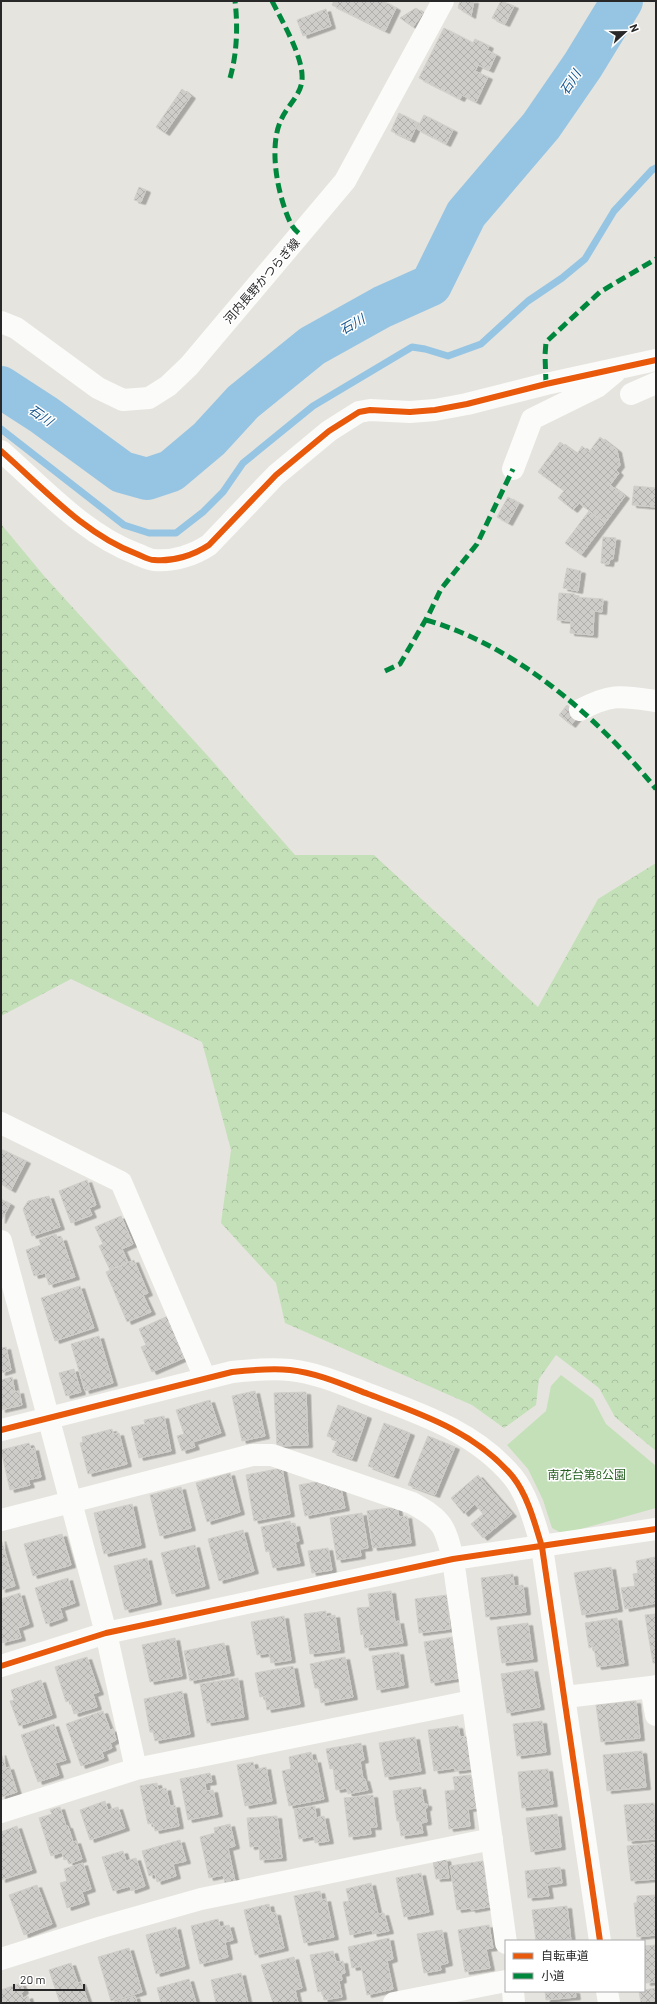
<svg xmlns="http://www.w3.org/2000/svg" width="657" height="2004" viewBox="0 0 657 2004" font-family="Barlow,'Noto Sans JP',sans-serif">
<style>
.grass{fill:#c4e0b9}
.forest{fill:url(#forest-crowns)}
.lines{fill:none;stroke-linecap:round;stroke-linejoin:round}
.stream{stroke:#96c5e3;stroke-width:7}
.river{stroke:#96c5e3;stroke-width:42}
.building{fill:url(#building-cross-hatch);stroke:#d1cfca;filter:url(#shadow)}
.minor{stroke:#fbfbfa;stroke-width:22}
.tertiary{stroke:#fbfbfa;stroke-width:22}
.secondary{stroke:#fbfbfa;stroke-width:22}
.quiet{stroke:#00873e;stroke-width:5;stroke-dasharray:10 5;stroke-linecap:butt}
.cycleway-casing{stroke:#fff;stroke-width:8}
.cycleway{stroke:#e8590c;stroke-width:6}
.labels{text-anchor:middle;stroke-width:3;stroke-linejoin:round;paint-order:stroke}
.street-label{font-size:12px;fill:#282828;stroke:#fff}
.park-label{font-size:12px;fill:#235f1e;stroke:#fff}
.water-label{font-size:13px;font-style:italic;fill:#16558e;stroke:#fff}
</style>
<defs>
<pattern id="forest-crowns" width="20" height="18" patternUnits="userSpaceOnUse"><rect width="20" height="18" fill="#c4e0b9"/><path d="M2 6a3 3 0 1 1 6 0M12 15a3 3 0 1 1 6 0" fill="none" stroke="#a8c09f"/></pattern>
<pattern id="building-cross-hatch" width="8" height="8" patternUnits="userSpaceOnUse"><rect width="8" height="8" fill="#cfcdc9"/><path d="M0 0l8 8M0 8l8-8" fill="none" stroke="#b2b0ad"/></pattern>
<filter id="shadow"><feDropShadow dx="4.5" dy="2.5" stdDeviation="0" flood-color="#0004"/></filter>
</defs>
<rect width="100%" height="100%" fill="#e6e4de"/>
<path class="grass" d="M561,1375L593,1399L606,1424L656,1466V1508L563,1534L552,1528L543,1500L528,1469L507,1445L546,1411L551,1386Z"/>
<path class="forest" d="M1,524L45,577L207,755L295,855H374L538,1007L598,899L656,863V1451L615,1417L599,1388L556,1355L539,1379L536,1405L504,1428L472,1405L285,1323L276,1283L221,1223L231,1150L202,1042L71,979L1,1016Z"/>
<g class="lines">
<path class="stream" d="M1,429L124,525L149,533H176L203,512L223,492L243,463L313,406L412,347L425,349L448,356L481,344L528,301L562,278L585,259L614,211L652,170L656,168"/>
<path class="river" d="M1,387L44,415L122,472L147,479L171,471L209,439L243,402L312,346L382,307L431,285L466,214L541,126L583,65L622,1"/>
</g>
<path class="building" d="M334,1H383L396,8L385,31L332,5Z
M460,1H474L471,16L458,8Z
M501,1L514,6L505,24L492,18Z
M416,8L423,13L413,27L400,18Z
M326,9L331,26L303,36L297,20Z
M444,28L473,43L475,39L489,46L487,50L496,55L489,70L478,65L475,71L488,77L476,102L462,95L460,99L419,78Z
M182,89L191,96L165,133L156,127Z
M399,113L418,123L410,140L391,131Z
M424,115L453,130L446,144L417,129Z
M139,187L146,190L141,202L134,200Z
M600,437L617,450L620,465L616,470L619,473L610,485L625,496L605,523L579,503L573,510L558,498L564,491L538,472L560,442L577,454L582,446L589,452Z
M634,486L656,488V507L632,505Z
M508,497L519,503L508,523L497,517Z
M589,511L605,523L581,555L565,543Z
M603,537L616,538L613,559H610L609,564L601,563Z
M567,568L581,571L578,591L563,588Z
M559,593L575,594L574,597L603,599L602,612L594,611L593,635L570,633L571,621L557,620Z
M567,705L579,715L571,725L559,715Z
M1,1149L26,1161L11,1190L1,1184Z
M87,1180L96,1205L89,1208L92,1215L71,1223L59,1191Z
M49,1196L60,1227L32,1236L23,1209L28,1201Z
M1,1199L10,1204L1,1221Z
M121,1216L133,1244L122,1249L128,1262L110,1270L99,1246L103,1244L95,1227Z
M56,1234L58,1239L62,1238L75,1277L49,1285L45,1273L34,1276L26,1250L41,1245L39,1240Z
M134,1260L148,1293L143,1295L151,1312L127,1322L106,1272Z
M80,1286L94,1328L55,1341L41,1298Z
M168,1316L186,1357L152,1372L141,1347L146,1345L139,1329Z
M99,1336L113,1383L85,1391L71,1344Z
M6,1347L11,1370L1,1373V1348Z
M74,1369L81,1392L66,1396L59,1373Z
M12,1377L15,1392L19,1391L22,1405L1,1410V1380Z
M255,1391L265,1436L242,1441L232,1396Z
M306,1392L308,1445L277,1446L274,1393Z
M210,1400L221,1433L193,1442L195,1447L182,1451L177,1436L184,1434L176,1410Z
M338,1405L367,1416L352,1459L332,1452L337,1440L327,1436Z
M164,1416L171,1451L139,1458L131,1427L145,1424L144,1420Z
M384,1423L410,1433L394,1476L368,1466Z
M112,1429L113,1434L119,1433L127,1464L88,1474L80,1443L83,1442L82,1437Z
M428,1436L455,1447L435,1495L408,1485Z
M29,1443L31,1449L34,1448L41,1477L28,1480L30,1485L10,1490L1,1450Z
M282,1468L290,1514L254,1521L246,1475Z
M230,1473L240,1512L207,1522L196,1483Z
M478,1475L512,1514L483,1538L471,1524L483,1514L475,1504L464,1514L451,1498Z
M332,1479L340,1484L345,1508L305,1516L299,1485Z
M181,1487L191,1528L160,1536L150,1495Z
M132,1504L141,1545L104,1554L94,1513Z
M397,1507L399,1517L407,1516L411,1543L373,1548L367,1511Z
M362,1513L368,1548L360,1549L361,1556L337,1560L330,1518Z
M290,1521L291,1525L295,1524L299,1541L295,1542L300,1563L273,1568L269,1551L266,1552L261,1527Z
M243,1530L254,1571L219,1581L208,1539Z
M62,1534L71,1565L33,1576L24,1544Z
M1,1539L15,1586L1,1590Z
M195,1545L205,1586L172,1594L161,1553Z
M328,1548L332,1570L312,1573L308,1551Z
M655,1557L656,1603L625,1609L621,1588L635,1586L633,1574L638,1573L636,1561Z
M147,1558L157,1602L125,1610L114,1566Z
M611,1567L618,1609L582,1615L574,1573Z
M513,1574L514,1586L523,1585L526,1612L486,1617L481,1578Z
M68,1578L75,1603L60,1608L63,1618L46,1624L35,1588Z
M391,1591L395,1622L399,1621L403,1643L365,1648L363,1634L361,1635L357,1608L370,1607L368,1594Z
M20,1593L29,1624L18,1628L21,1638L1,1643V1599Z
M447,1595L450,1629L419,1633L415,1599Z
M326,1611V1617L335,1615L340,1650L310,1654L304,1614Z
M656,1614V1663H653L645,1615Z
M284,1616L291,1660L271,1663L269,1653L257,1655L251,1622Z
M617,1618L624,1663L597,1667L594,1647L589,1648L585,1623Z
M528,1623L533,1659L502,1663L497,1627Z
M453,1637L460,1678L431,1683L424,1642Z
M175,1638L182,1676L150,1682L142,1645Z
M224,1643L230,1673L190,1681L184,1651Z
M399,1652L404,1685L377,1690L372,1656Z
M87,1657L99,1692L93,1694L97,1707L74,1714L70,1700L66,1702L55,1667Z
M345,1657L353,1697L321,1703L319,1688H315L310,1664Z
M293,1666L300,1704L267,1710L265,1696L260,1697L255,1673Z
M533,1669L540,1707L507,1713L501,1674Z
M238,1678L244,1717L207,1723L200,1684Z
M41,1680L52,1715L19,1726L10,1701L14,1700L11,1690Z
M182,1691L190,1734L155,1741L153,1732H150L144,1699Z
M636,1701L640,1738L601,1742L596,1705Z
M103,1711L110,1730L113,1729L116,1740L110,1743L112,1748L102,1752L104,1758L81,1766L66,1724Z
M542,1721L546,1752L517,1756L513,1724Z
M54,1724L66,1760L55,1763L59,1775L38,1782L21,1735Z
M458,1726L460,1737L467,1736L471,1769L455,1771V1768L434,1771L428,1730Z
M415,1737L421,1771L385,1777L379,1743Z
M361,1743L364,1760L360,1761L363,1779H365L368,1790L348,1794L347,1788L336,1790L333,1768L330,1769L326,1749Z
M642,1751L646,1787L607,1791L603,1755Z
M311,1752L313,1761L316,1760L324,1799L289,1806L282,1771L291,1769L289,1757Z
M1,1753L6,1768L9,1767L17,1792L1,1797Z
M253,1762L255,1770L266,1767L272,1801L245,1806L237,1765Z
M548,1769L553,1804L522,1808L518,1772Z
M210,1773L212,1782L205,1783L206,1791L213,1790L218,1814L188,1820L180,1779Z
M471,1775L472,1785H475L478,1808L468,1809L470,1826L449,1829L445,1791L455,1790L453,1777Z
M157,1783L158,1790L166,1788L170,1806L175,1805L179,1826L155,1831L153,1823L148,1824L140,1786Z
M421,1787L424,1804H427V1808H425L427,1822L421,1823L423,1833L401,1836L399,1821H397L393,1791Z
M373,1795L377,1827H370L371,1834L349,1837L344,1798Z
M105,1801L108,1810L118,1807L125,1828L90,1840L80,1810Z
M654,1803L656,1839L628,1841L624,1805Z
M315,1806L316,1818L324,1816L329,1841L315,1843L314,1836L299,1839L294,1809Z
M60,1807L66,1826H68L73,1842L76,1841L82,1859L69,1864L67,1859L64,1860L62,1852L51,1856L39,1818L52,1814L50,1810Z
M557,1814L561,1847L531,1852L526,1818Z
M277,1816L282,1858L260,1860L259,1846L250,1847L247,1818Z
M230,1824L235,1846L228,1848L235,1881L225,1883L223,1875L209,1878L200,1837L215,1833L214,1828Z
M17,1826L32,1870L1,1880V1832Z
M180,1840L186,1861L173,1864L176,1876L157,1882L155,1874L149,1876L142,1851Z
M656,1843V1879L631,1881L627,1846Z
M123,1851L126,1861L136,1858L145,1886L131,1891L130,1886L113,1891L102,1857Z
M446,1859L449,1878L436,1879L433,1861Z
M483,1861L487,1889L491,1888L494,1906L471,1910V1908L457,1910L450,1866Z
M83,1863L91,1889L82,1892L85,1902L67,1908L60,1883L67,1881L64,1869Z
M560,1867L562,1883L547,1885L549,1896L528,1898L525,1871Z
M421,1873L429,1912L404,1917L396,1878Z
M371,1883L378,1914L384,1913L389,1931L373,1934L372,1930L350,1935L343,1902L349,1901L346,1889Z
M37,1885L52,1924L24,1935L9,1895Z
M320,1891L322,1900L326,1899L334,1937L304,1943L294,1896Z
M656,1895V1935L637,1937L634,1903H637V1896Z
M269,1904L271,1913H276L284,1948L255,1955L244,1910Z
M567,1906L571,1941H536L532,1910Z
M218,1919L220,1927L229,1925L233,1940L225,1942L228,1957L200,1964L191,1926Z
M489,1925L493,1948L486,1949L490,1968L465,1972L458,1930Z
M176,1927L185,1966L156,1974L146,1935Z
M442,1930L448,1963L440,1965L441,1970L424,1973L417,1934Z
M389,1938L393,1959L387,1961L393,1989L367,1995L361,1966L352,1968L348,1947Z
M656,1945V1982L646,1983L644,1946Z
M129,1948L142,1992L111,2001L98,1957Z
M333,1951L336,1962L343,1961L345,1973L341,1974L342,1980L339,1981L342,1997L324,2000L322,1991L318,1992L310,1955Z
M294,1957L302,1988L295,1990L298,2003H273L261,1965Z
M71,1963L78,1983L81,1982L88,2002L60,2003L49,1970Z
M241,1973L248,2003H216L211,1980Z
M189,1979L196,2003H161L157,1988Z
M21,1983L24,1991L21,1993L23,1998L28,1996L30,2003H1V1990Z
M656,1988V2003H641L639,1991Z
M545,1991H575L576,1997L546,2000Z
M135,1996L137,2003H111Z"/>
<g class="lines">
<path class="minor" d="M631,394L656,383
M1,451C42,487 85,535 137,554C142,556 149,560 154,560C173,562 194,555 209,545L276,475L329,431L359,412L370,410L410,412L435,410L467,404L546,384L656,360
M513,469L532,419L597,387L615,372
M580,710C612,693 622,696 656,701
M1,1123L121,1182L205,1378
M1,1241L106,1633L136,1769
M1,1520L252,1455H272L412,1503C443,1520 445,1526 453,1559L506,1943
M1,1666L106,1633L453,1559L656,1529
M656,1686L651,1687L656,1715
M565,1697L651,1687
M1,1812L136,1769L472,1701
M1,1959L102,1927L201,1899L492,1839
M513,1991L514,2003
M394,2003L506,1981"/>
<path class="tertiary" d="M1,1430L232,1372C251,1370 270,1368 290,1370C317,1373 342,1384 368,1394C421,1414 476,1432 513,1477C528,1496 535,1524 542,1547L600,1941
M607,1991L609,2003"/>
<path class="secondary" d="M1,322L16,328L98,388L123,400L149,398L168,386L189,366L345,181L443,1"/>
<path class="quiet" d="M272,1C282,21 304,58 302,80C301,95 287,106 281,120C268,148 278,197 291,224C293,228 297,232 301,235
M230,78C237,54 238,26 235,1
M546,384L545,355L546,342L600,292L656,259
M426,620C515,645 599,718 656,789
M385,671L400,664L429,614L441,589L477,544L513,469"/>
<defs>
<path id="cycleway" d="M1,451C42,487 85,535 137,554C142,556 149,560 154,560C173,562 194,555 209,545L276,475L329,431L359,412L370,410L410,412L435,410L467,404L546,384L656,360
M1,1430L232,1372C251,1370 270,1368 290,1370C317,1373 342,1384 368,1394C421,1414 476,1432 513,1477C528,1496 535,1524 542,1547L600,1941
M1,1666L106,1633L453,1559L656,1529"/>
</defs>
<use href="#cycleway" class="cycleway-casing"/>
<use href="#cycleway" class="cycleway"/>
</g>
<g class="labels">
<g class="street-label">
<text transform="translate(262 281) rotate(-49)" y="4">河内長野かつらぎ線</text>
</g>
<g class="park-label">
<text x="587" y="1479">南花台第8公園</text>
</g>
<g class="water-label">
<text transform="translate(570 82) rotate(-57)" y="5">石川</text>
<text transform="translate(352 324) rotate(-29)" y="5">石川</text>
<text transform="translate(41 415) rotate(35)" y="5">石川</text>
</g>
</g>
<rect width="657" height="2004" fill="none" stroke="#282828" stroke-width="4"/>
<rect x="505" y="1940" width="140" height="52" fill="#ffffff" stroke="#a9a9a9"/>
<rect x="513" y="1953" width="20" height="6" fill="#e8590c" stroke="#a9a9a9"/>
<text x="541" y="1960" font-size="12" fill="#282828">自転車道</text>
<rect x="513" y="1973" width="20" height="6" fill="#00873e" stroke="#a9a9a9"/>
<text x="541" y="1980" font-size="12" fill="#282828">小道</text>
<g transform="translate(625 32) rotate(68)" stroke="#ffffff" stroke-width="3" paint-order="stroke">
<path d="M0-3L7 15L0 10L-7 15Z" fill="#282828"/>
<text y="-6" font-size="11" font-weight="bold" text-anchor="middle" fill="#282828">N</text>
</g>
<path d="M14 1984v6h70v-6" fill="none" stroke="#282828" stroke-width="2"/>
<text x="20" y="1984" font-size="12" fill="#282828" stroke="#ffffff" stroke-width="3" paint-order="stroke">20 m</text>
</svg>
